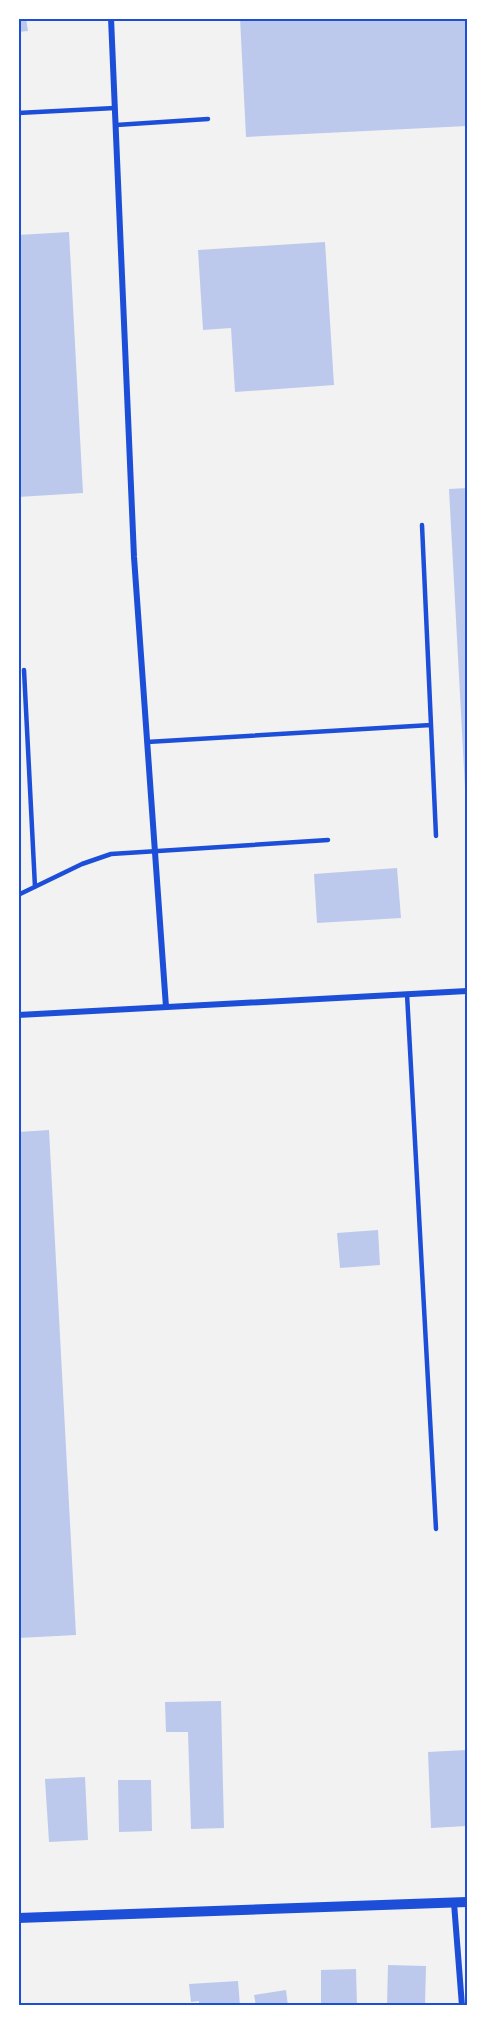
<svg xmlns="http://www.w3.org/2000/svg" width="485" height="2024" viewBox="0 0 485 2024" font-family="'Work Sans',sans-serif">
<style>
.building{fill:#bdc9ec}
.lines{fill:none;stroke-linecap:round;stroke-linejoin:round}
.service{stroke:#1d4ed8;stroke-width:4.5}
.minor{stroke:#1d4ed8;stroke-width:6}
.tertiary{stroke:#1d4ed8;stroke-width:10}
.neatline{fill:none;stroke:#1d4ed8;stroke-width:2}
</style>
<rect width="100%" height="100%" fill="#f2f2f2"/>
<path class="building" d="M18,18H26L28,31L18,32Z
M240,18H467V126L246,137Z
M69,232L83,493L18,497V235Z
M325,242L334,385L235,392L231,328L203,330L198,250Z
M467,488V788H465L449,489Z
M397,868L401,918L317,923L314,874Z
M49,1130L76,1635L18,1638V1132Z
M378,1230L380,1265L340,1268L337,1233Z
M221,1701L224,1828L191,1829L188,1732H166L165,1702Z
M467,1750V1826L431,1828L428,1752Z
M85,1777L88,1840L49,1842L45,1779Z
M118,1780H151L152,1831L119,1832Z
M388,1965L426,1966L425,2006H387Z
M356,1969L357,2006H321V1970Z
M238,1981L240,2006H199V2001L191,2002L189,1984Z
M286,1990L288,2006H256L254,1995Z"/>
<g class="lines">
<path class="service" d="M18,113L115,108
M116,125L208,119
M422,525L436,836
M24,670L35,887
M147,742L431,725
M18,895L82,864L111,854L328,840
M407,994L436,1529"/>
<path class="minor" d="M111,18L134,557L166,1007
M18,1015L467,991
M454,1903L462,2006"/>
<path class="tertiary" d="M18,1918L467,1902"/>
</g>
<rect width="485" height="2024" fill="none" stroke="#ffffff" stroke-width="39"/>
<rect x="20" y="20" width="446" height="1984" class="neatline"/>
</svg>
